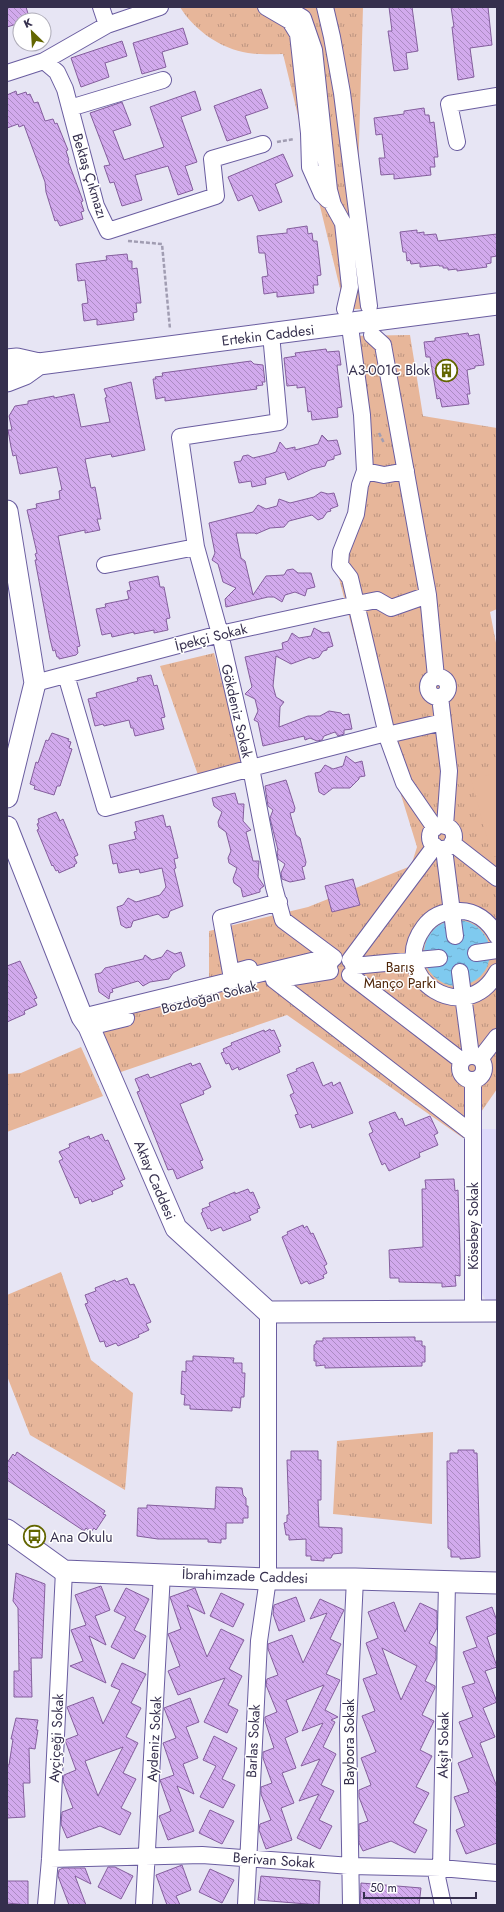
<svg xmlns="http://www.w3.org/2000/svg" width="504" height="1912" viewBox="0 0 504 1912" font-family="Jost,sans-serif">
<style>
.built{fill:#dedafb}
.grass{fill:url(#grass-tufts)}
.garden{fill:#e7b69a}
.water{fill:url(#water-ripples)}
.building{fill:url(#building-back-hatch);stroke:#845e9d;fill-rule:evenodd}
.lines{fill:none;stroke-linecap:round;stroke-linejoin:round}
.minor-casing{stroke:#6a5da0;stroke-width:18}
.major-casing{stroke:#6a5da0;stroke-width:23}
.path{stroke:#a19db2;stroke-width:2.5;stroke-dasharray:4 2;stroke-linecap:butt}
.minor{stroke:#fff;stroke-width:16}
.major{stroke:#fff;stroke-width:21}
.labels{text-anchor:middle;stroke-width:3;stroke-linejoin:round;paint-order:stroke}
.street-label{font-size:14px;fill:#352f4d;stroke:#fff}
.poi-label{font-size:14px;fill:#352f4d;stroke:#fff;text-anchor:end}
.park-label{font-size:14px;fill:#4f270a;stroke:#fff}
</style>
<defs>
<pattern id="grass-tufts" width="24" height="20" patternUnits="userSpaceOnUse"><rect width="24" height="20" fill="#e7b69a"/><path d="M3 7l-1-3M5 7V3M7 7l1-3M15 17l-1-3M17 17v-4M19 17l1-3" fill="none" stroke="#bc9480"/></pattern>
<pattern id="water-ripples" width="26" height="14" patternUnits="userSpaceOnUse"><rect width="26" height="14" fill="#7fcaef"/><path d="M2 4q2-2 4 0t4 0M15 11q2-2 4 0t4 0" fill="none" stroke="#69a4c4"/></pattern>
<pattern id="building-back-hatch" width="6" height="6" patternUnits="userSpaceOnUse"><rect width="6" height="6" fill="#d2aaed"/><path d="M-1 5l2 2M0 0l6 6M5-1l2 2" fill="none" stroke="#ab8bc2"/></pattern>
</defs>
<rect width="100%" height="100%" fill="#e7e5f4"/>
<path class="built" d="M478,1129H497V1302H487L477,1285Z"/>
<path class="grass" d="M180,7H363L357,212L377,309H345L283,54C272,54 259,55 248,53C221,49 194,30 180,7Z
M410,335L423,416L497,428V609L490,612L497,648V1089L463,1138L287,1015L118,1073L88,1010L209,977V931L308,907L411,866L417,847L367,684L337,571L364,478L346,336Z
M214,653L246,769L198,775L160,666Z
M81,1047L103,1096L7,1132V1074L21,1073Z
M61,1272L91,1360L133,1393L125,1490L30,1435L7,1376V1295Z
M433,1432L432,1524L333,1514L337,1441Z"/>
<path class="garden" d="M497,773V856L492,857L471,779Z"/>
<path class="water" d="M424 953a33 33 0 1 1 66 0a33 33 0 1 1-66 0Z"/>
<path class="building" d="M7,7H26L29,17L20,20V23L7,27Z
M389,7H412L418,51L406,53L408,69L394,71L388,31H392Z
M451,7H488L492,45L470,48L474,77L458,80L452,27H454Z
M183,28L188,44L162,52L166,67L142,74L133,43Z
M122,41L127,56L105,63L109,77L81,87L71,58Z
M261,89L268,108L245,116L251,133L227,141L214,106Z
M16,91L17,95L26,92L27,95L30,94L34,103L38,102L45,121L53,119L55,124L57,123L68,150L66,151L69,160L68,161L83,201L81,202L84,211L81,212L83,219L60,226L57,220L55,221L46,192L45,182L24,125L19,127L18,124L7,128V95Z
M195,91L201,110L181,117L197,162L185,166L193,190L178,195L168,166L135,175L142,200L122,206L114,182L110,183L104,166L110,165L90,113L122,102L131,125L113,131L124,160L164,147L150,107Z
M424,108L425,115H429L430,123L434,122L438,157H434L435,167H430L431,175L394,179V174L381,175L379,158H385L382,134L376,135L374,118L404,114V111Z
M283,154L293,176L275,184L282,202L259,211L252,195L238,201L228,177Z
M307,226L308,234L312,233L313,241H317L321,275L317,276L318,285H313L314,293L277,297V292L264,294L262,277L268,276L265,253H259L257,236L287,233V229Z
M417,230V233L424,232V235L436,234L438,241L497,234V256L491,257V263L486,264L487,267L457,271V269L448,270V268H443V266H439V265L420,267V263L411,264L410,260L407,261L406,252H403L400,232Z
M127,254L128,261H132V269L137,268L141,303H136L137,312L133,313L134,320L97,325V319L84,321L82,304L88,303L85,280L78,281L76,264L107,260L106,256Z
M468,333L469,336L479,334L484,365L475,366V368L467,370L470,394H467L469,404L442,407L440,398L437,399L430,357H426L424,342L435,341V338Z
M326,349L327,352L339,351L341,365H337L342,407L337,408L338,417L312,420L311,411L308,412L305,387L297,388V385L287,386L284,358L296,356L295,353Z
M251,361L254,364L263,365L265,382H262L263,385L256,386L257,389L165,401V397L156,399L153,379H156L155,377L163,376L162,373Z
M131,382L145,450L112,457L111,454L85,459L91,488L95,487L101,519H97L100,530L85,533V530L58,536L80,646L77,647L78,653L76,655L59,659V657H57L55,650L53,651L50,639L35,560H37L35,554L37,553L27,510L37,508L36,504L60,499L59,491L62,490L57,467L20,474L16,455L13,456L11,447L8,430H12L9,416L15,406L28,404V401L54,396V398L74,394L81,427L110,422L105,398L107,397L104,389Z
M322,435L328,441L337,440L341,454L334,456V459L327,461L325,466L312,469L288,480L285,472L265,478L266,484L252,487L251,481L239,483L234,462L241,461L243,456L248,455L253,458L270,454L276,452L280,442L286,449L295,447V450L318,444Z
M321,492L328,494L334,493L338,506L330,509L331,511L327,512L323,518L318,520L312,515L289,521L284,527L270,528L256,534L255,533H236L241,558L245,561L253,595L266,576L284,575L287,570L293,569L298,573H311L315,587L307,589L305,596L295,592L285,595L282,602L274,597H268L226,607L225,599L236,588L223,582L218,564L212,560L215,553L209,523L253,512L258,505L266,509L277,506L279,499L290,503L314,497Z
M158,576L160,587H164L170,618L166,619L168,630L154,633V630L134,634V632L112,637L111,633L102,635L96,609L106,607L105,604L129,599L127,591L131,590L129,582Z
M314,628L323,633L329,632L333,646L327,648V650L323,651L319,657L313,659L310,657L291,664L276,656L273,686L276,697L284,702L280,707L279,727L308,716H320L329,711L341,713L343,715L349,714L352,729L344,730V734L338,736L335,732L324,736L322,740L317,741L310,738L305,740L304,736L263,746L258,722L254,720L258,711L255,699L245,694L252,687L245,657L283,649L282,643L288,641L292,633L299,638L311,636Z
M151,675L154,686L157,685L160,696L165,717L161,718L164,729L135,736L133,728H131L129,720L104,726L103,724L95,726L88,699L97,697L96,693L138,681L137,678Z
M52,733L69,739L68,741L71,742L69,748L72,749L60,786H57L54,795L34,789L35,786L30,784L36,762L38,763L46,740L48,741Z
M346,756L355,763L362,761L365,776L359,777V779L350,788H333L324,795L319,792L315,773L320,772L325,765L333,769L343,766Z
M286,780L295,808L294,812L290,813L296,835L300,838L306,862L305,866L302,867L305,879L290,882L282,879L281,873L285,864L278,859L277,852L278,850L270,818L273,810L268,806L265,786Z
M235,793L238,804H244L243,821L251,830L246,832L253,861H259L258,877L264,886L260,889V892L243,897L241,888L234,883L233,879L237,868L229,863L228,858L231,851L226,832L219,827L218,822L222,812L214,806L212,798Z
M56,812L60,821L63,819L78,855L74,857L77,863L74,865L75,866L59,873L58,870L56,871L53,865L52,866L37,830L39,829L37,824L39,823L38,819Z
M163,815L166,827L170,826L178,858L174,859L176,868L174,869L183,906L170,911L168,917L163,918L158,914L133,921L131,927L126,928L121,925L117,907L123,905L128,898L136,902L160,895L166,887L162,868L140,873L139,869L119,873L117,863L113,864L109,845L136,839L134,832L137,831L135,822Z
M353,879L360,905L332,912L325,886Z
M167,950L175,954L181,952L185,966L173,973L169,979L150,982L143,986L138,981L112,989L113,992L110,993L109,999L99,992L95,974L101,973L105,968L143,959L145,955L152,960L162,957Z
M20,961L37,998L34,999L37,1005L24,1011L25,1014L7,1022V966Z
M270,1029L271,1031L274,1030L281,1046L278,1047L280,1052L239,1070L238,1067L232,1070L229,1063L226,1064L221,1053L224,1052L223,1049L232,1045L231,1043L264,1030L265,1032Z
M313,1062L323,1086L332,1082L333,1086L340,1082L353,1113L312,1128L311,1124L300,1128L295,1115L298,1114L290,1095L294,1093L287,1075L297,1071L296,1069Z
M191,1063L192,1066L200,1063L211,1087L203,1091L204,1094L180,1104L203,1160L200,1161L203,1168L177,1179L173,1169L168,1170L137,1092L140,1091L135,1079L148,1074L150,1078Z
M395,1112L399,1120L402,1118L405,1126L430,1116L438,1133L434,1135L438,1145L419,1153L420,1157L389,1171L385,1163L382,1165L369,1134L373,1132L369,1122Z
M102,1134L105,1141L108,1140L125,1179L120,1181L123,1186L112,1191L113,1194L92,1202L91,1199L80,1204L78,1197L75,1198L59,1161L63,1159L59,1152L70,1147L69,1144L89,1136L90,1139Z
M454,1179L455,1191L458,1190L460,1255V1276L455,1275L456,1286L442,1287V1283L399,1282V1278H390L389,1250L423,1247L422,1189H426L425,1180Z
M248,1189L250,1193L253,1192L260,1208L257,1209L258,1212L249,1216L251,1220L223,1231L221,1227L211,1231L210,1228L208,1229L201,1213L203,1212L202,1209L210,1206L209,1203L235,1192V1194Z
M303,1225L304,1228L307,1226L311,1234L313,1233L327,1264L324,1266L327,1273L323,1275L324,1278L309,1284L307,1281L301,1284L282,1237L288,1234L287,1232Z
M127,1278L130,1285L134,1284L151,1322L146,1324L149,1330L138,1335L139,1337L118,1346L116,1343L106,1347L104,1341L100,1342L85,1304L88,1303L85,1295L96,1291L95,1288L115,1280L116,1282Z
M415,1337V1341H422V1346H425V1362H422V1366L325,1368V1365L316,1366V1361H314V1345L316,1344V1341H323V1338Z
M193,1356L234,1358L233,1363H242V1373H245L244,1397H241L240,1408L232,1407V1411L190,1409V1405H184L185,1395L181,1394L182,1371L186,1372V1361H193Z
M458,1450H474V1453H477L480,1557L475,1558L460,1559V1557H451V1550L448,1548L447,1461H450V1453H458Z
M291,1451H318V1460H321V1500H318L319,1527L342,1528V1553L333,1554L331,1558H324V1561L311,1560V1556H306V1539L289,1540V1535H286L284,1523L287,1522V1515H289L287,1460H291Z
M17,1452L105,1511L103,1514L106,1515L96,1530L94,1528L91,1532L86,1528L84,1531L7,1480V1463L13,1454L15,1456Z
M216,1487L242,1488L243,1495L246,1498V1506H248V1518H243V1523H226V1539H221V1543L208,1542V1539H158L137,1536L138,1508H147V1505L215,1509Z
M16,1573L45,1584L42,1658H31L32,1697H14V1671H19L18,1608L13,1601Z
M101,1586L110,1610L95,1616L106,1645L89,1636L106,1683L70,1666L83,1661L71,1630L86,1625L75,1595Z
M126,1588L149,1599L134,1630L146,1636L134,1659L111,1647L126,1617L114,1611Z
M195,1588L205,1614L187,1605L207,1657L221,1629L244,1640L229,1669L242,1676L228,1705L238,1710L227,1733L204,1722L225,1678L178,1695L168,1671L180,1666L168,1634L181,1629L170,1597Z
M221,1593L244,1604L233,1627L210,1616Z
M296,1597L305,1621L279,1631L273,1614L274,1605Z
M320,1599L344,1610L330,1639L341,1644L326,1674L340,1680L325,1710L338,1717L331,1720L335,1722L323,1747L336,1754L321,1785L334,1791L319,1820L332,1826L320,1849L297,1838L319,1794L299,1801L320,1759L301,1766L323,1723L302,1731L324,1685L286,1700L298,1732L285,1738L296,1768L282,1773L294,1803L281,1808L292,1840L266,1849L259,1830L260,1824L271,1820L261,1794V1787L272,1783L263,1758V1752L274,1748L265,1721V1717L277,1712L266,1685L267,1679L278,1675L268,1649V1644L292,1635L303,1663L327,1613L310,1619Z
M394,1602L405,1632L420,1603L437,1611V1628L429,1643L436,1647V1659L425,1681L435,1686V1688L422,1715L434,1721L420,1750L432,1756L416,1787L429,1793L413,1823L427,1830L415,1853L391,1841L363,1851L359,1843V1824L368,1821L359,1797V1790L371,1785L361,1758L376,1752L362,1716L375,1711L363,1679L377,1674L366,1643L378,1638L368,1612ZM382,1648L417,1666L401,1700Z
M492,1607L497,1621V1633L487,1637L497,1667L485,1671L497,1702L483,1708L495,1737L480,1743L497,1787V1843L466,1854L456,1830L465,1826L454,1797L469,1792L458,1763L473,1757L459,1722L473,1717L462,1687L475,1683L463,1652L477,1647L466,1617Z
M122,1663L146,1674L131,1703L141,1708L126,1737L138,1743L123,1773L136,1779L121,1808L131,1813L120,1835L100,1826L67,1838L61,1824L62,1812L73,1808L63,1781L64,1775L76,1770L65,1740L78,1735L67,1707L93,1697L103,1724L120,1690L111,1686ZM123,1747L98,1796L85,1761Z
M190,1698L199,1722L186,1727L198,1758L183,1764L194,1794L177,1786L194,1831L168,1840L159,1816L171,1811L160,1780L174,1775L163,1743L176,1738L164,1708Z
M16,1718L38,1720L36,1730H38L35,1749L29,1748L30,1783H23L25,1817L7,1818V1765H9L13,1739H11Z
M214,1736L237,1748L222,1779L235,1785L223,1808L200,1797L216,1766L203,1760Z
M210,1810L234,1821L222,1844L199,1833Z
M182,1865L191,1890L176,1896L180,1905H167L156,1875Z
M108,1867H115L133,1876L121,1899L98,1887Z
M63,1868H85L91,1884L75,1876L86,1905H69L58,1876L59,1870Z
M210,1869L234,1880L222,1903L199,1892Z
M261,1876L320,1881L319,1905L258,1900Z
M7,1881H28V1905L7,1903Z
M361,1883L421,1888L419,1905H360Z"/>
<g class="lines">
<defs>
<path id="minor" d="M101,7L107,25
M266,7L290,21L298,34L309,133L310,167L322,194L328,200
M285,7L303,18L314,50L329,190L333,205L343,223L350,287L345,309
M325,7L332,37L342,93L369,306
M44,61L107,25L160,7
M7,73L44,61L57,72L65,89L96,206L108,231L216,196L212,159L263,144
M70,108L163,80
M457,142L449,104L497,96
M351,334L362,415L365,471L360,485L356,514L341,552L340,565L350,578L388,739L404,783L435,828
M372,335L383,345L428,595L436,677
M365,471L384,475L406,471
M196,547L180,437L279,422L271,334
M105,565L196,547L220,634L251,768L386,733
M66,675L105,808L251,768L274,887L283,920L334,958
M428 687a10 10 0 1 1 20 0a10 10 0 1 1-20 0Z
M35,683L220,634L357,604L377,600L391,608L428,595
M440,697L449,771L445,826
M387,735L443,722
M430 837a12 12 0 1 1 24 0a12 12 0 1 1-24 0Z
M452,843L497,878
M444,849L455,936
M497,936C489,921 475,910 458,911C444,911 432,916 424,927C385,979 467,1029 497,972
M476,953L497,950
M350,960L435,846
M353,966L439,958
M249,968L231,973L221,918L279,902
M460,972L471,1056
M350,975L462,1061
M280,979L330,971
M274,980L473,1134
M82,1017L320,959L330,963
M89,1027L126,1018
M460 1068a12 12 0 1 1 24 0a12 12 0 1 1-24 0Z
M480,1059L497,1037
M473,1080V1310
M50,1859L202,1855L351,1866L441,1868L497,1873
M46,1905L50,1859L64,1571
M144,1905L162,1573
M246,1905L259,1641L268,1579V1312
M351,1905L348,1726L355,1579
M443,1905L437,1877L441,1868L447,1583"/>
<path id="major" d="M7,360L17,359L39,364L497,304
M7,381L25,374L39,364
M7,511L35,683L7,797
M7,827L82,1017L89,1027L176,1228L268,1312L497,1311
M7,1530L64,1571L268,1579H355L497,1583"/>
</defs>
<use href="#minor" class="minor-casing"/>
<use href="#major" class="major-casing"/>
<path class="path" d="M277,142L294,139
M128,241L162,244L170,329
M379,433L384,443"/>
<use href="#minor" class="minor"/>
<use href="#major" class="major"/>
</g>
<defs>
<symbol id="building-ring" viewBox="-11 -11 22 22"><circle r="9.5" fill="#fff" stroke="#636600" stroke-width="1.5"/><path d="M-4-6H4V6H1V3H-1V6H-4ZM-2.5-4.3h1.7v1.8h-1.7ZM.8-4.3h1.7v1.8H.8ZM-2.5-1h1.7V.8h-1.7ZM.8-1h1.7V.8H.8Z" fill="#636600"/></symbol>
<symbol id="bus-ring" viewBox="-11 -11 22 22"><circle r="9.5" fill="#fff" stroke="#636600" stroke-width="1.5"/><path d="M-5-6H5V4H4V6H2V4H-2V6H-4V4H-5ZM-3.5-4V0h7V-4ZM-3.5 1.2v1.5H-2V1.2ZM2 1.2v1.5H3.5V1.2Z" fill="#636600"/></symbol>
</defs>
<g fill-rule="evenodd">
<use href="#building-ring" x="434" y="358" width="25" height="25"/>
<use href="#bus-ring" x="22" y="1524" width="25" height="25"/>
</g>
<g class="labels">
<g class="street-label">
<text transform="translate(90 176) rotate(73)" y="5">Bektaş Çıkmazı</text>
<text transform="translate(268 335) rotate(-7)" y="5">Ertekin Caddesi</text>
<text transform="translate(211 637) rotate(-14)" y="5">İpekçi Sokak</text>
<text transform="translate(237 711) rotate(77)" y="5">Gökdeniz Sokak</text>
<text transform="translate(209 997) rotate(-14)" y="5">Bozdoğan Sokak</text>
<text transform="translate(155 1180) rotate(67)" y="5">Aktay Caddesi</text>
<text transform="translate(473 1226) rotate(-90)" y="5">Kösebey Sokak</text>
<text transform="translate(245 1576) rotate(2)" y="5">İbrahimzade Caddesi</text>
<text transform="translate(56 1738) rotate(-87)" y="5">Ayçiçeği Sokak</text>
<text transform="translate(154 1739) rotate(-87)" y="5">Aydeniz Sokak</text>
<text transform="translate(253 1741) rotate(-87)" y="5">Barlas Sokak</text>
<text transform="translate(349 1742) rotate(-90)" y="5">Baybora Sokak</text>
<text transform="translate(443 1745) rotate(-89)" y="5">Akşit Sokak</text>
<text transform="translate(274 1860) rotate(4)" y="5">Berivan Sokak</text>
</g>
<g class="poi-label">
<text x="430" y="375">A3-001C Blok</text>
<text x="50" y="1542" text-anchor="start">Ana Okulu</text>
</g>
<g class="park-label">
<text x="400" y="972">Barış<tspan x="400" dy="16">Manço Parkı</tspan></text>
</g>
</g>
<rect width="504" height="1912" fill="none" stroke="#352f4d" stroke-width="16"/>
<g transform="translate(32 32) rotate(335)"><circle r="19" fill="#ffffff" stroke="#aeacb8"/>
<path d="M0-3L7 15L0 10L-7 15Z" fill="#636600"/>
<text y="-6" font-size="11" font-weight="bold" text-anchor="middle" fill="#352f4d">K</text>
</g>
<path d="M364 1892v6h112v-6" fill="none" stroke="#352f4d" stroke-width="2"/>
<text x="370" y="1892" font-size="12" fill="#352f4d" stroke="#ffffff" stroke-width="3" paint-order="stroke">50 m</text>
</svg>
